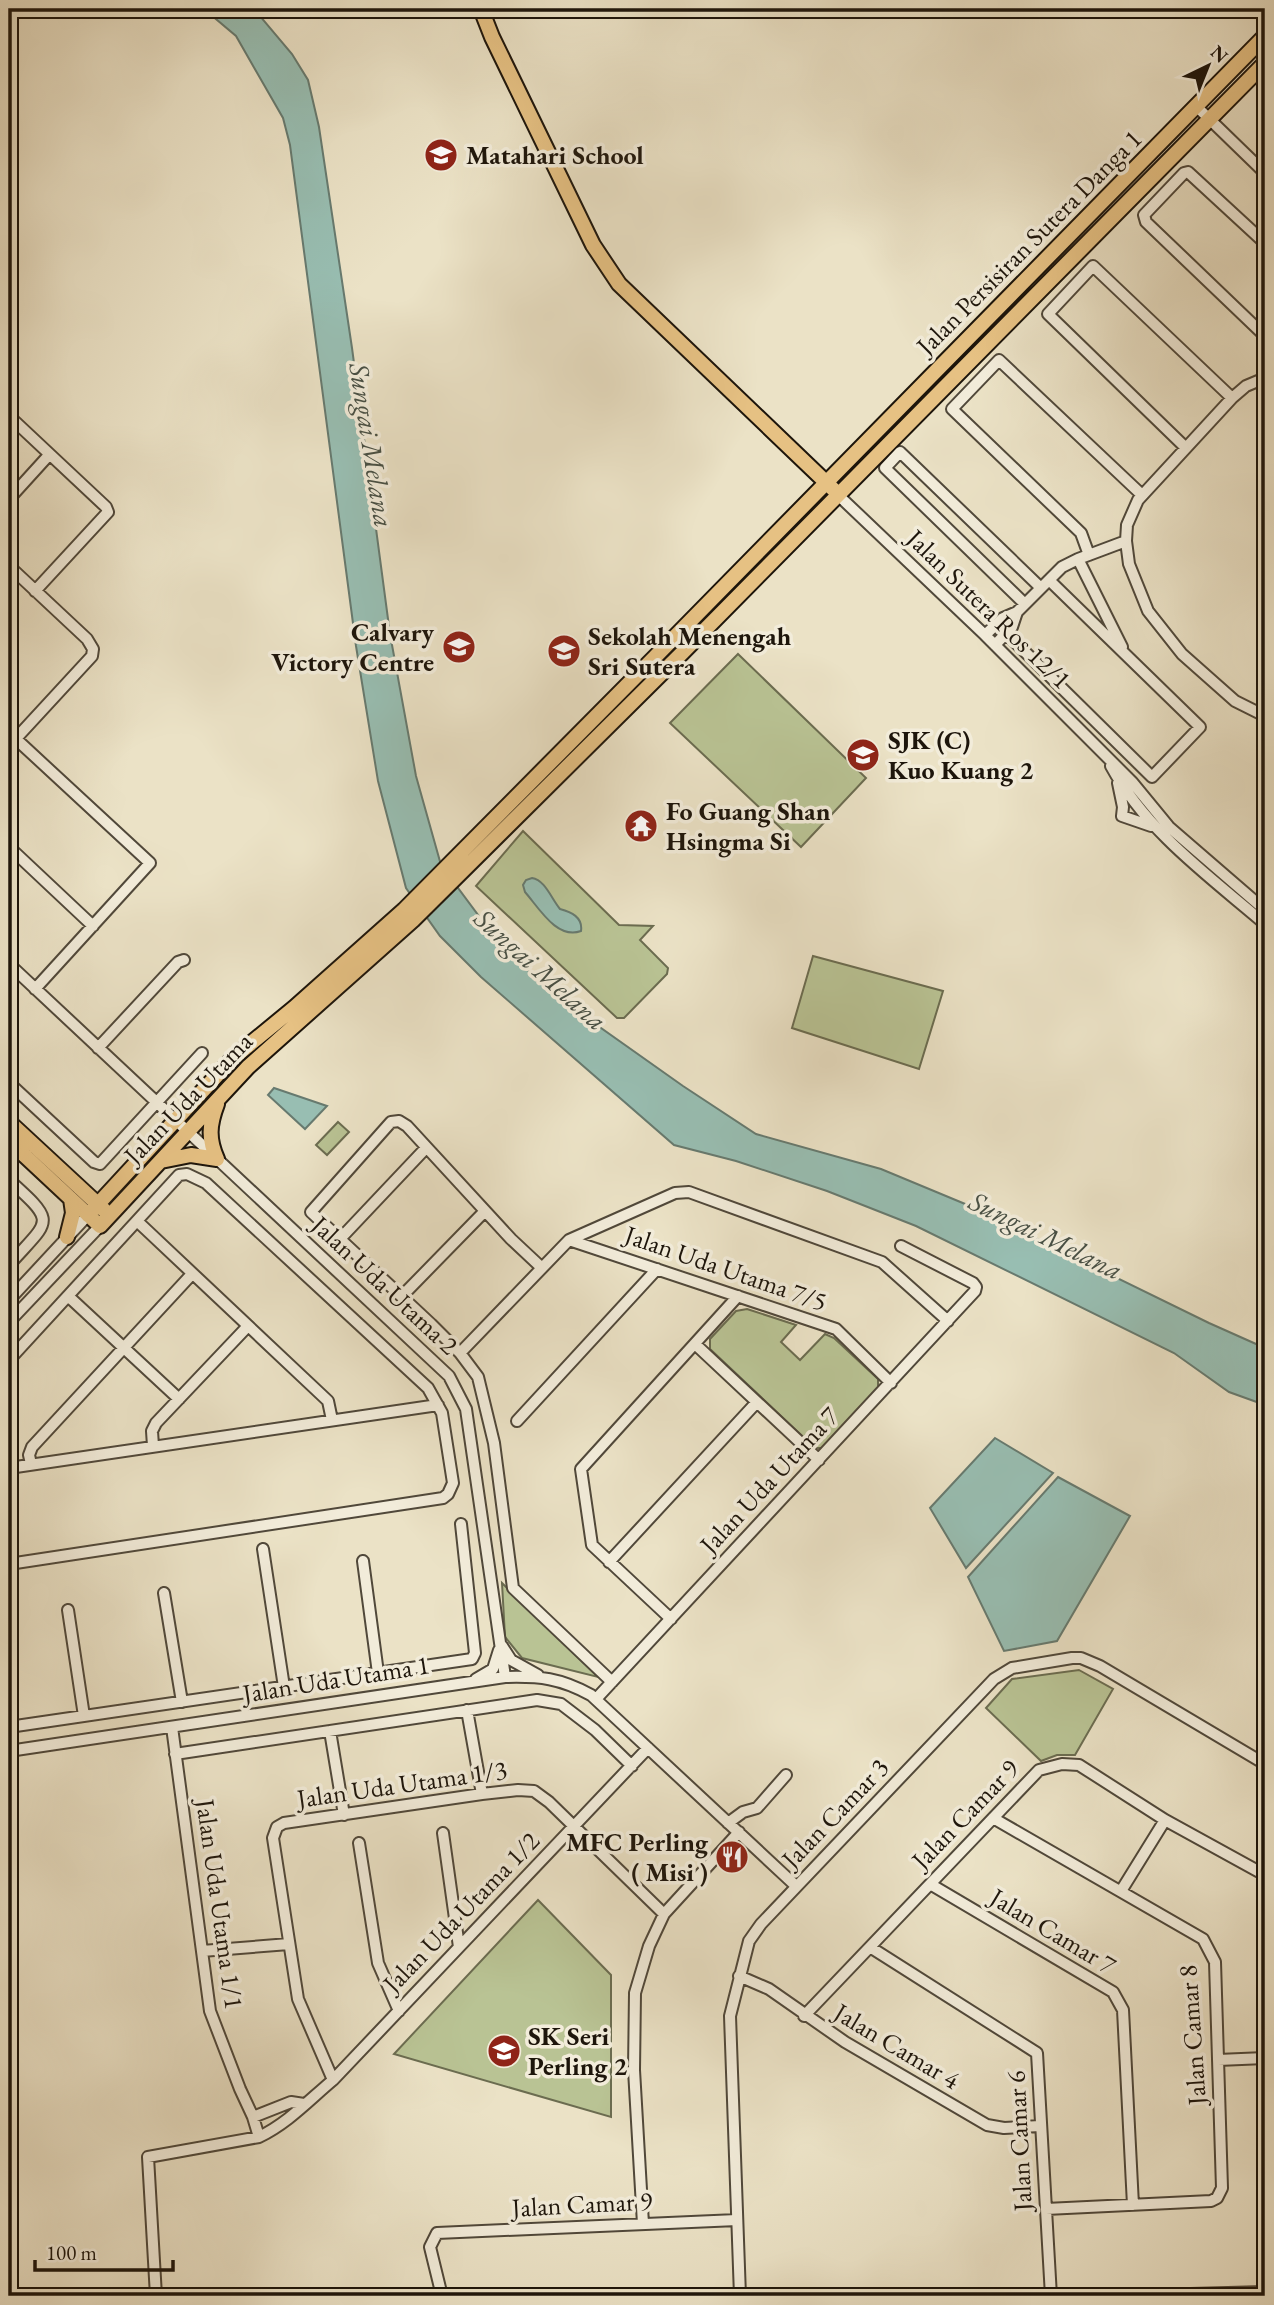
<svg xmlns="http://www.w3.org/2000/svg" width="1274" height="2305" viewBox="0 0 1274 2305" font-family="'EB Garamond',serif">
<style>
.green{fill:#b9c394;stroke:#6b6c50;stroke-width:2}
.water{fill:#98beb2;stroke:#677a6f;stroke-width:2}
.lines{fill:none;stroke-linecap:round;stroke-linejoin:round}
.minor-casing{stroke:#50483a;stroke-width:14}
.major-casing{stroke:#1d150b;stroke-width:18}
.minor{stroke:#f2ecda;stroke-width:10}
.major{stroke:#e6c183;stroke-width:14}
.labels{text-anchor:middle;stroke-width:7;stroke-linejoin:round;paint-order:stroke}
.poi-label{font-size:26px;font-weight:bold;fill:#1d150b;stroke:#f2ecda;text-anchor:start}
.street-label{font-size:26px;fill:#1d150b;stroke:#f2ecda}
.water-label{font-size:28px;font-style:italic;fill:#485045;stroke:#f2ecda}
</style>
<rect width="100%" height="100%" fill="#ebe2c6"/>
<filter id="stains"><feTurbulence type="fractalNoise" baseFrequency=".00286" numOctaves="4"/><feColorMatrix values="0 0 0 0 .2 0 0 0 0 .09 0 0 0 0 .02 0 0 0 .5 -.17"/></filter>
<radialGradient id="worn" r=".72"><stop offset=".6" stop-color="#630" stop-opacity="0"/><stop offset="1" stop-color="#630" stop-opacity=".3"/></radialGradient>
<path class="green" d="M738,654L866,778L801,847L670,723Z
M523,831L619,925L653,926L640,940L668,968L667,974L624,1018H617L476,886Z
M813,956L943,991L919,1069L792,1028Z
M338,1122L349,1132L327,1155L316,1145Z
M747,1309L796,1325L781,1342L800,1360L825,1334L834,1338L878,1379V1388L823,1448H815L710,1349V1339L736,1311Z
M502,1583L598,1677L522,1658L505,1637Z
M1079,1670L1113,1689L1075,1755H1057L1041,1761L986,1708L1012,1679Z
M538,1900L611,1975V2117L394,2054Z"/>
<path class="water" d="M204,9H254L292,54L308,80L319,127L352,348L390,634L416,776L441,865L502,947L560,999L683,1086L756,1134L881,1169L970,1206L1209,1323L1265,1348V1405L1229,1392L1174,1353L916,1226L827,1191L736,1161L674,1145L481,977L440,936L406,888L378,781L356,646L290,145L283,118L236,36Z
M532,878C545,880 551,898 560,909C571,912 583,917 581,931C557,940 539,908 525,892L523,885L526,880Z
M274,1088L327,1106L305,1129L268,1095Z
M995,1438L1053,1473L966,1568L930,1508Z
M1058,1477L1130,1516L1057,1641L1004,1651L968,1577Z"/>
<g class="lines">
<defs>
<path id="minor" d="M1197,107L1265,173
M1265,243L1188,172L1184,173L1144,215L1146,222L1265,336
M1265,378L1246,386L1232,398L1138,500L1127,525L1126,541L1129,564L1148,611L1182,654L1235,701L1265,716
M9,416L106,507L108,512L35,591
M1186,448L1048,314L1093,266L1232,398
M838,495L985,635L1132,782L1169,827L1265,910
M9,499L49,455
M1089,555L1081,533L952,409L999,360L1142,495
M1078,559L1122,647
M9,566L87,639L93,649L92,656L9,746
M1025,604L885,468L900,452L1041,588
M985,635L1003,618L1017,612
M1012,639L1152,777L1200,727L1049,580
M995,645L1012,627L1017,612L1062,567L1078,559L1126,541
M16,739L150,863L35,989
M1111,766C1147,832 1209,876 1265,924
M1118,783L1123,807L1122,816L1151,826
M9,847L93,926
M9,964L449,1376L466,1409L505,1677
M98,1048L178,962L184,960
M9,1083L94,1162L100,1164L202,1053
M9,1180C58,1224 50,1219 9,1265
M137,1221L328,1401L332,1420
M339,1240L425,1149
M569,1240L836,1329L891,1383
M542,1268L511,1239L407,1126L399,1121L391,1122L311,1212L431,1324L460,1353L478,1377L494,1443L513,1588L612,1682
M68,1296L179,1399
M402,1296L485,1211
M9,1300L88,1215
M9,1322L100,1226
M695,1344L819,1460
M460,1353L569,1240L675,1193L689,1192L882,1262L948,1321
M9,1360L179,1175L187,1174L206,1183L428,1388L442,1413L453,1483L448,1494L443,1498L9,1564
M517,1421L657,1269
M153,1446L152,1431L156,1423L248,1326
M31,1464L29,1455L32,1447L192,1274
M9,1468L438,1405
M263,1549L284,1687
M363,1561L378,1673
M609,1562L757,1402
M164,1593L182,1702
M68,1610L84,1716
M671,1619L592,1545L581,1469L738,1296
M502,1646L511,1660L538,1675
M476,1679L493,1669L499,1650
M596,1699L975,1291L976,1287L973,1283L901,1246
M467,1710L482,1794
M9,1727L472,1659L475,1653L461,1524
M172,1727L210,2011L240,2089L253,2117L259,2137
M330,1731L344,1815
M9,1751L505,1677C540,1676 560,1678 591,1695L796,1886
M175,1754L537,1700L561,1704L595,1730L632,1766
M993,1818L1203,1939L1215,1962L1222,2188L1217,2198L1211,2201L1046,2209
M728,1823L743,1812L757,1808L786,1775
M443,1833L459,1947
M359,1843L378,1963L399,2011
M930,1884L1113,1992L1123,2010L1133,2205
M1121,1891L1165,1820
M870,1947L1037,2053L1051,2296
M202,1951L289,1944
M739,1976L769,1989L845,2042L987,2125L1004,2128L1040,2126
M804,2016L1039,1770L1062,1764L1079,1765L1165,1820L1265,1875
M1218,2060L1265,2058
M333,2080L298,1999L273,1838L277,1827L284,1823L482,1794L518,1790L534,1791L549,1802L664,1914
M253,2117L291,2102L304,2104
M643,2224L634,2070L635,1993L649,1946L664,1914L739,1832
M156,2296L148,2157L259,2137C288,2123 308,2101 333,2080L648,1748
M442,2296L430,2247L437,2233L737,2220
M740,2296L730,2016L749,1941L761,1924L994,1679L1012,1668L1072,1658H1081L1100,1666L1265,1764
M1116,2296L1265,2292"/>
<path id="major" d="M481,9L492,37L593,245L619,284L833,489
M9,1122L104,1210
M9,1141L100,1226L248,1067L413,920L682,653L1265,63
M217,1159C208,1139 209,1125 217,1104
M161,1161L191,1155L217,1159
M88,1215L233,1058L294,1008L404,910L655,657L1265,36
M67,1237L73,1213L71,1199"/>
</defs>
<use href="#minor" class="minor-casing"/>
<use href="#major" class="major-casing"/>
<use href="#minor" class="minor"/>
<use href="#major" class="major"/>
</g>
<defs>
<symbol id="school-disc" viewBox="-11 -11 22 22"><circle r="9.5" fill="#8f2418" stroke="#f2ecda"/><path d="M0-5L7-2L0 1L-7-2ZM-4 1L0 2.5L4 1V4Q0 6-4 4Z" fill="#fff"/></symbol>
<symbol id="temple-disc" viewBox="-11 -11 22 22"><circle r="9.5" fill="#8f2418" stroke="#f2ecda"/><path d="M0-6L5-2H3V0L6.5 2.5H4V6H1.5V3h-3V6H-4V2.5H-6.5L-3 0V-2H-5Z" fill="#fff"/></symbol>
<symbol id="restaurant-disc" viewBox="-11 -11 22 22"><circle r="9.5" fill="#8f2418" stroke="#f2ecda"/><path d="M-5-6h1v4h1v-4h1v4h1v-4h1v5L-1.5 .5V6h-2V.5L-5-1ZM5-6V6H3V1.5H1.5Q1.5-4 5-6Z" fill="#fff"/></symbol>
</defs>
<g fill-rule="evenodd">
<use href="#school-disc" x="422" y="136" width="38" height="38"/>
<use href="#school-disc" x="440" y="628" width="38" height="38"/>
<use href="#school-disc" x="545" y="632" width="38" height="38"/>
<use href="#school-disc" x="844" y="736" width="38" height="38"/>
<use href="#temple-disc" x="622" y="807" width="38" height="38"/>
<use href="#restaurant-disc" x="713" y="1838" width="38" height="38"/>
<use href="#school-disc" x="485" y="2032" width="38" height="38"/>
</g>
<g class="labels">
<g class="poi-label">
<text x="466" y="164">Matahari School</text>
<text x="434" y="641" text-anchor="end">Calvary<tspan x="434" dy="30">Victory Centre</tspan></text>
<text x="588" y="645">Sekolah Menengah<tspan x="588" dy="30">Sri Sutera</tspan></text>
<text x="888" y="749">SJK (C)<tspan x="888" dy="30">Kuo Kuang 2</tspan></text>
<text x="666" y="820">Fo Guang Shan<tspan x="666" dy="30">Hsingma Si</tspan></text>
<text x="708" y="1851" text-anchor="end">MFC Perling<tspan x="708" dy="30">( Misi )</tspan></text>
<text x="528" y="2045">SK Seri<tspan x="528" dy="30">Perling 2</tspan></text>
</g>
<g class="street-label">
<text transform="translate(1029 242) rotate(-45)" y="9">Jalan Persisiran Sutera Danga 1</text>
<text transform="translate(989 609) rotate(44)" y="9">Jalan Sutera Ros 12/1</text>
<text transform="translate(188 1098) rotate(-46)" y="9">Jalan Uda Utama</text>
<text transform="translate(726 1268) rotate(19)" y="9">Jalan Uda Utama 7/5</text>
<text transform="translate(385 1285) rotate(43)" y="9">Jalan Uda Utama 2</text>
<text transform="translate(769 1480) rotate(-47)" y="9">Jalan Uda Utama 7</text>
<text transform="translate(336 1679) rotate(-9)" y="9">Jalan Uda Utama 1</text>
<text transform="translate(402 1784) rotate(-8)" y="9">Jalan Uda Utama 1/3</text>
<text transform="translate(835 1813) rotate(-46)" y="9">Jalan Camar 3</text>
<text transform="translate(965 1814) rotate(-46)" y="9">Jalan Camar 9</text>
<text transform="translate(220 1904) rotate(82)" y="9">Jalan Uda Utama 1/1</text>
<text transform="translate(461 1912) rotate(-46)" y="9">Jalan Uda Utama 1/2</text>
<text transform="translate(1053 1931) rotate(31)" y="9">Jalan Camar 7</text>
<text transform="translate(1192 2035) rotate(-94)" y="9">Jalan Camar 8</text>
<text transform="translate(897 2046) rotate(31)" y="9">Jalan Camar 4</text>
<text transform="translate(1019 2141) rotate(-93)" y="9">Jalan Camar 6</text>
<text transform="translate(582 2204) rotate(-3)" y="9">Jalan Camar 9</text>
</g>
<g class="water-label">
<text transform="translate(372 445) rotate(81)" y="10">Sungai Melana</text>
<text transform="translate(541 969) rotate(42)" y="10">Sungai Melana</text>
<text transform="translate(1046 1235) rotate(26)" y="10">Sungai Melana</text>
</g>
</g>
<rect width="1274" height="2305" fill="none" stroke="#ebe2c6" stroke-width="35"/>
<rect x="10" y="10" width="1253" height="2284" fill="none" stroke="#1d150b" stroke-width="3.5"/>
<rect x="18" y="18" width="1239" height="2270" fill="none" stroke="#1d150b" stroke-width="2"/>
<g transform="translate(1208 66) rotate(43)" stroke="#f2ecda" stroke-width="5" paint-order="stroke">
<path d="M0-5L12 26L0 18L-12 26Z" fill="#1d150b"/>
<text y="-10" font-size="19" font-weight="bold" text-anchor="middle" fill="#1d150b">N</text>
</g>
<path d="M35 2260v10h138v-10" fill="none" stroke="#1d150b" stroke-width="3.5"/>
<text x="46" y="2260" font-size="21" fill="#1d150b" stroke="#f2ecda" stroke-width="5" paint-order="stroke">100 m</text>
<rect width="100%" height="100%" filter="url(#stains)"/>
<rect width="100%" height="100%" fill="url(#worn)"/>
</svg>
